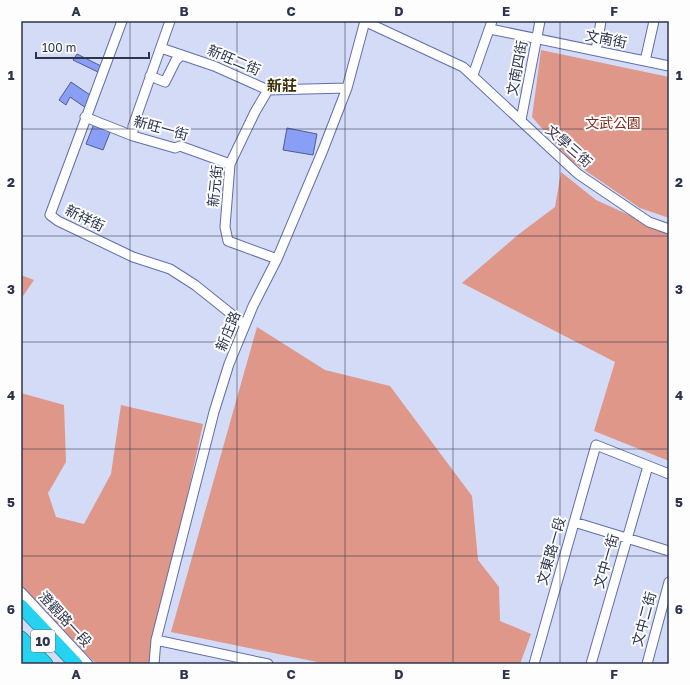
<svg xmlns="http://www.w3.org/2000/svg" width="690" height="685" viewBox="0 0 690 685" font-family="'Golos Text','Noto Sans TC',sans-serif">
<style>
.green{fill:#de9788}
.building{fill:#899ef5;stroke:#4e5b95}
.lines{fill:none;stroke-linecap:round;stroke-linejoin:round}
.minor-casing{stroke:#606fab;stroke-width:11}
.highway-casing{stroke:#289bb7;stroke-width:15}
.minor{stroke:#fff;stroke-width:9}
.highway{stroke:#25d3f0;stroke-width:13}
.grid{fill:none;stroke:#2d344e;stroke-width:1;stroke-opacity:0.55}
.labels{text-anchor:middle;stroke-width:4;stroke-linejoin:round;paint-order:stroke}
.shield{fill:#fdfdfd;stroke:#6b7082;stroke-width:1}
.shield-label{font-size:13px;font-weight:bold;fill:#2d344e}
.street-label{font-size:14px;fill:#2d344e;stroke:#fdfdfd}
.park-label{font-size:14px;fill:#832918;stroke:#fdfdfd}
.neighbourhood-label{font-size:15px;font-weight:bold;fill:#3a2e03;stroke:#fdfdfd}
.neatline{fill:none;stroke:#2d344e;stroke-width:1.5}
.grid-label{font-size:13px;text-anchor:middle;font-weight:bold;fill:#2d344e}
</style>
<rect width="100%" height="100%" fill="#d3dbf6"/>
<path class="green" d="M541,50L669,77V218L640,208L570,160L532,117Z
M561,172L596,200L669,233V461L594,431L615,362L462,283L519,234L555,207Z
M21,275L34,280L21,299Z
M257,327L325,370L390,386L472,496L478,560L499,587L500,621L531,634L520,664H327L171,632Z
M21,393L64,405L66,462L48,493L56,517L84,524L111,474L121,405L203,424L151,664H96L21,585Z"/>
<path class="building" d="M77,54L103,67L100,73L73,60Z
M71,82L93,97L86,108L70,97L66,105L59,100Z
M94,124L111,130L103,150L86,144Z
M287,128L317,134L313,155L283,150Z"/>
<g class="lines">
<defs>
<path id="minor" d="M122,21L50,215L58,221L133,257L170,269L195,285L245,325
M364,21L463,67L578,174L649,222L669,229
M490,29L669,66
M161,48L214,66L268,90L347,88
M596,51L601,21
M645,61L654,21
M473,75L492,21
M150,76L165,82L176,60L182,55
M268,90L255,112L230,164L225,227L228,241L277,259
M85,117L133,136L175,148L180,146L230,164
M521,120L540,21
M133,136V126L170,21
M574,522L669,551
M21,592L88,664
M156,640L268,664
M154,664L156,640L214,412L229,364L253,306L277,259L323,150L347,88L365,21
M534,664L596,445L669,474
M591,664L648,466
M647,664L669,582"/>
<path id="highway" d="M21,606L76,664
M21,638L46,664
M21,652L32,664"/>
</defs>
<use href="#minor" class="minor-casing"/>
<use href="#highway" class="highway-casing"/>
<use href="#minor" class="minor"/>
<use href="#highway" class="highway"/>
</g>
<path class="grid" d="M130,21V664M237,21V664M345,21V664M453,21V664M560,21V664M21,129H669M21,236H669M21,342H669M21,449H669M21,556H669"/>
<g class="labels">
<rect class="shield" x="31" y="630" width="24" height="22" rx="3"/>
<g class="shield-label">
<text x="43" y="646">10</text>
</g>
<g class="street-label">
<text transform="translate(606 39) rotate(11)" y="5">文南街</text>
<text transform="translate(234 60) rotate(23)" y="5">新旺二街</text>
<text transform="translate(517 68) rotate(-79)" y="5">文南四街</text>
<text transform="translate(161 128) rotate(15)" y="5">新旺一街</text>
<text transform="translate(569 146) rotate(41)" y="5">文學三街</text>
<text transform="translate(215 186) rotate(-84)" y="5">新元街</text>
<text transform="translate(85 218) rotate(26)" y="5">新祥街</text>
<text transform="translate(228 331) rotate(-68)" y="5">新庄路</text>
<text transform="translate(551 551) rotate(-74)" y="5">文東路一段</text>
<text transform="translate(606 561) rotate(-74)" y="5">文中一街</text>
<text transform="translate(65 619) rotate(47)" y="5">澄觀路一段</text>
<text transform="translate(644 619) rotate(-75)" y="5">文中二街</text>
</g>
<g class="park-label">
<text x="613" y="128">文武公園</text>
</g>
<g class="neighbourhood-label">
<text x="282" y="91">新莊</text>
</g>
</g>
<rect width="690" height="685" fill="none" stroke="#fdfdfd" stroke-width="44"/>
<path d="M36 52v6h113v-6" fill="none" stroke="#2d344e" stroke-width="2"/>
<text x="42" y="52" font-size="12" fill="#2d344e" stroke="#fdfdfd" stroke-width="3" paint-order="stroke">100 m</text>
<rect x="22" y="22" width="646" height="641" class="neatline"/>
<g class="grid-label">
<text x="76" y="16">A</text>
<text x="184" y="16">B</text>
<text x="291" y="16">C</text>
<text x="399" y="16">D</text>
<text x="506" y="16">E</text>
<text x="614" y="16">F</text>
<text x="11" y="80">1</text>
<text x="679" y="80">1</text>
<text x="11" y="187">2</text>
<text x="679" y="187">2</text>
<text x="11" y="294">3</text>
<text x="679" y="294">3</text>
<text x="11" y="400">4</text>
<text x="679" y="400">4</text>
<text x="11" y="507">5</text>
<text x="679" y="507">5</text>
<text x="11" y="614">6</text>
<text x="679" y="614">6</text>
<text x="76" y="679">A</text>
<text x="184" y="679">B</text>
<text x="291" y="679">C</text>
<text x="399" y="679">D</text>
<text x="506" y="679">E</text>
<text x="614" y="679">F</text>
</g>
</svg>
